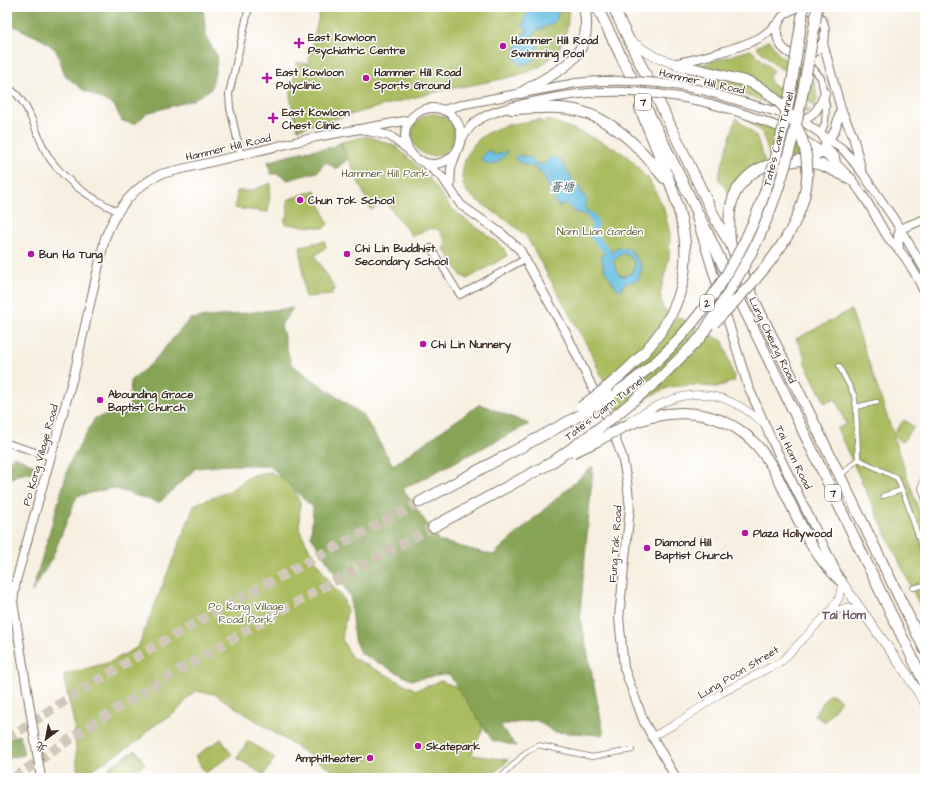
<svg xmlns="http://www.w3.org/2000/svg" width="932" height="785" viewBox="0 0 932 785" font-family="'Architects Daughter','LXGW WenKai TC',sans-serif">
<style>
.green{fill:#aabc60;stroke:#72733f}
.forest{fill:#87a456;stroke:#61673a}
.water{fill:#64bde2;stroke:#507480;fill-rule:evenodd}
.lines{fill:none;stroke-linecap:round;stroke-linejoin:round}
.canal{stroke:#64bde2;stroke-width:7}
.trunk-tunnel{stroke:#d1c8b9;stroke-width:10;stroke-dasharray:10 5;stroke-linecap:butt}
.pedestrian-casing{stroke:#7d6f62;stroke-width:6}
.minor-casing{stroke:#7d6f62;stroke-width:8}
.tertiary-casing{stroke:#7d6f62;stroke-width:8}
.secondary-casing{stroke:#7d6f62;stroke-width:10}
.primary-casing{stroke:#7d6f62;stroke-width:10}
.trunk-casing{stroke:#7d6f62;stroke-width:12}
.pedestrian{stroke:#fff;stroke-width:4.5}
.minor{stroke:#fff;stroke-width:6}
.tertiary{stroke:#fff;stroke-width:7}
.secondary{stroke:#fff;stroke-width:8}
.primary{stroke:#fff;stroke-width:9}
.trunk{stroke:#fff;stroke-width:10}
.secondary-bridge-casing{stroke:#7d6f62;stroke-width:10;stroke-linecap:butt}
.trunk-bridge-casing{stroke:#7d6f62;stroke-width:12;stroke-linecap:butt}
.secondary-bridge{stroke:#fff;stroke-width:8}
.trunk-bridge{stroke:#fff;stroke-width:10}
.poi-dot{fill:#b5179e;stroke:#fff;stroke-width:1.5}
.labels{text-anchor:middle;stroke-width:3;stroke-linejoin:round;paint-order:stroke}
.shield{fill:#fff;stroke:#766a62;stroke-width:1}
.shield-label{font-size:10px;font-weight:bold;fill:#3b2a1e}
.poi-label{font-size:11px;font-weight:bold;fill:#3b2a1e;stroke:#fff;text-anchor:start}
.street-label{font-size:11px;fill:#3b2a1e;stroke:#fff}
.park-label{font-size:11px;fill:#625d35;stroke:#fff}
.water-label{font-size:12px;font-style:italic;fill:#495d63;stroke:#fff}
.neighbourhood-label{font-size:12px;font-weight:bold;fill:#695460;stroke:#fff}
</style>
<rect width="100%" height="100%" fill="#fff"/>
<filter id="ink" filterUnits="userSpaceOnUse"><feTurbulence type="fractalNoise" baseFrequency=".025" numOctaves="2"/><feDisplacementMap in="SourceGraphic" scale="8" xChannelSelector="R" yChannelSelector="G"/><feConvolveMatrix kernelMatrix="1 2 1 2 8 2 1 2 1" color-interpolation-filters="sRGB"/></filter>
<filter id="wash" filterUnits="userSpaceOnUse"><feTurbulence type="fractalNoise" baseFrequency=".012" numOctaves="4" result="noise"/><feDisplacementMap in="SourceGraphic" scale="16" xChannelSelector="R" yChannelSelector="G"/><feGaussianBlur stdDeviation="0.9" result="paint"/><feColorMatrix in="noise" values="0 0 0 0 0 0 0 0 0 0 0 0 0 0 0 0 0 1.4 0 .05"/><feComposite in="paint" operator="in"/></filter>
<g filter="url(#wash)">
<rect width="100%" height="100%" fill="#f7efe0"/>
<path class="green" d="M321,7H568C570,30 562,52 542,65C522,79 463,85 436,92C390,103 344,117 298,129L290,97L297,62L308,64Z
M770,40C779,63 799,64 815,82L817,99L814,107L789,78L786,71L778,67L756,47Z
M751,50L773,70L769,77L772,85L777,87L786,85L809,111C789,117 770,103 752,97C738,93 724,89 710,85L712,76L742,82L745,76L700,65Z
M412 135a21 21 0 1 1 42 0a21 21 0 1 1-42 0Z
M736,118L756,136L765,162L733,194L728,192L718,178Z
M745,118L772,128L810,149V154L771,161L763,134Z
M540,120L542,123L547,120C566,125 615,146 629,158C636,164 641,170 645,178L647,176L663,206L670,234L669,257L660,294L663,309L723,341L735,381L716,387L691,385L669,387L624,409L617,410L590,351L526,236C515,226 503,218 491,210C484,205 475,200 469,194C462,187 461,176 463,168C472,128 507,124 540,120Z
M367,136L395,146L426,174L452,209L503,247L507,256L467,279L461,275L444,249L446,242L439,230L431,228L412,236L385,201L371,210L341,142Z
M271,183L268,212L235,208L237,191H250Z
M315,190L328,224L324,228L285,224V218H288L287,200Z
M325,241L326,247L315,256L336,290H332V295L305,297L300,246Z
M851,310L893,434L904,420L914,427L902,442L893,436L925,528V617L837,429L846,424L836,399L825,403L804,361L806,359L796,339Z
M270,472L289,481L300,502L299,528L312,555L331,584L343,598L347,611L342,639L351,657L416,690L441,681L464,690L482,707V731L471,755L509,760L489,778H344L215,694L195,691C187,698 186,701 180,708C168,721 150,723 140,740L78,778L74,723L63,675L110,662L138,647L195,504L228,492L252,475Z
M830,693L841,700L825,722L814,715Z
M221,739L232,755L205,773L195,756Z
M248,741L275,758L264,775L237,758Z
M136,750L145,764L123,778H116L109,767Z"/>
<path class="forest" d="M7,7H203L206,36L218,58L211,89L193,100L147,113L135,124L122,121L114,105L83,90L65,75L56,50L43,40L7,23Z
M341,142L348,159L336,169L326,162L317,172L288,180L278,174H271L268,162C282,158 297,152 311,150C324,148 330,150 341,142Z
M293,308L281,325L291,364L363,415L393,465L480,404L529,424L403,489L439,541L493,555L593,466L580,615L604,735L554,732L536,720L500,725L516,746L492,740L449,674L411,680L360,653L354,639L350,596L311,536L313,508L269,465H228L196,468L159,503L113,488L77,496L52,558L32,592L70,462L95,418L129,410L131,380L150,365L190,319Z
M15,456L34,465L35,472L17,475L7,481V463Z
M20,735L24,755L7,758V738Z"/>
<path class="water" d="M532,7H558C559,27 549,23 535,32L533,36C535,39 538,43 538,45C540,54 531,64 523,65L515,60C514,51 518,42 522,34H526L527,30L523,26L525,17Z
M488,150L495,155L507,151V153L497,163L489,165L481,159Z
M518,155L532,158L536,164H544L550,157L561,160L574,183L579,187L587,201L584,204L586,209L593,215L590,217L587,215L575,212L565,203L558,207C555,201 543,174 541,172C533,164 522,166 514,158Z
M618,247L630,249L642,267L638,280L625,283L622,289H617L605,271L601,258L606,250L613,251ZM623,253L630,256L635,264L633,272L626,276L619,275L613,262L617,257Z"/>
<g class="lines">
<path class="canal" d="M591,216L595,222L593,236L606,250"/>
</g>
</g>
<g filter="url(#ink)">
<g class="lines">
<path class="trunk-tunnel" d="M7,739C138,649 280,577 420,502
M14,778C147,683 290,605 433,527"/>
<defs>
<path id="pedestrian" d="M839,366L854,395L856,407L858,459L897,478L906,500L925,557
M856,407L877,402
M925,474L921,487L925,500
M841,475L858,459
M883,496L902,490
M913,588L925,585
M500,778L525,753L538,745L592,757L632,750"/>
<path id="minor" d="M794,56L813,68L821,78L826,106L825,123L821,133L825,146L836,156L837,164
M7,87C32,101 35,138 50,159C68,184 91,198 117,211
M241,156L230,108L229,94L249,7
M431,248L460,295L525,259
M7,443L51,457"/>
<path id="tertiary" d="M630,421C680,388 718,382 765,425
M830,613L847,607L863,614
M651,737L674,725L720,694L782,661L832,609L839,598L842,583"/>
<path id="secondary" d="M777 32a24 24 0 1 1 48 0a24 24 0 1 1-48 0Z
M823,43L841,109L853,136L861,168
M677,63C698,59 743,47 761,37C767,33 773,27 778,23
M702,90L798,118L844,150L861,171L894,219L925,270
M700,101C762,117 826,139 862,194C872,208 879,224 889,239C892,244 896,246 899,250C908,260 920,281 925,295
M405 136a28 28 0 1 1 56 0a28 28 0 1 1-56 0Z
M443,110L464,104L576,83
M798,118C814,121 820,105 825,93
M364,130L390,136L409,150
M460,142C465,134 469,126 477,121C496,107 554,97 578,94
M822,151L835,130L841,109
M422,161L442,177L461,205L501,233L520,250L567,335L609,422L622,456L627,481L630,508L619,618L624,668L644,722L676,778
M450,188L451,168L457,151
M696,217L748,386L774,445L838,575
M900,229L925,219
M899,249L898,236L900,229
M41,778L13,602L16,581L75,370L105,238C116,209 133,187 161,174L316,137L410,120"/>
<path id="primary" d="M632,42L655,57L676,64
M841,581L906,673L925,703"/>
<path id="trunk" d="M597,7L708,234L925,684
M613,7L719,226L730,243L756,304L925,650
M799,37L802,18
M812,40L815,23
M676,64L749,82
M521,93C556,70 596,61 584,7
M511,109C530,109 550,106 569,109C610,115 640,147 664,178
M803,161L822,165L851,179
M730,242C729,229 728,214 732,202C736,185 754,167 771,165C789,161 806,162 822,151
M606,388C661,344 699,292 681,219C672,181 654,144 640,108
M615,416L656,382L701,337
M623,427C678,402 738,409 771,465C794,505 806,550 841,581
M574,452L597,441
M420,502L584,413
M433,527L551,463L594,432"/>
</defs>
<use href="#pedestrian" class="pedestrian-casing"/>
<use href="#minor" class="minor-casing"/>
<use href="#tertiary" class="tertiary-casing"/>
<use href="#secondary" class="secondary-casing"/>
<use href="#primary" class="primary-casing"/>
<use href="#trunk" class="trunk-casing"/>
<use href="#pedestrian" class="pedestrian"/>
<use href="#minor" class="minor"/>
<use href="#tertiary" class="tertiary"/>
<use href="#secondary" class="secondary"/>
<use href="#primary" class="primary"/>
<use href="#trunk" class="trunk"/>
<defs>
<path id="secondary-bridge" d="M576,83C619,78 660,81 702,90
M578,94C620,89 658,92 700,101"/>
<path id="trunk-bridge" d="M802,18L803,7
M815,23L817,7
M714,323C763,273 833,205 798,129C788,108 770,91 749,82
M701,337C721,304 743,272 759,237C788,174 801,107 812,40
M619,391C692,341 744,261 770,177C785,131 792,84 799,37
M581,407L606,388
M584,413L611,396
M594,432L615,416
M597,441L623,427"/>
</defs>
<use href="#secondary-bridge" class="secondary-bridge-casing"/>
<use href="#trunk-bridge" class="trunk-bridge-casing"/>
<use href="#secondary-bridge" class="secondary-bridge"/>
<use href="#trunk-bridge" class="trunk-bridge"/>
</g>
</g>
<g class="poi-dot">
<path d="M297 37h4v4h4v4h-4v4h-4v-4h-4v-4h4z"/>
<circle cx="503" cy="46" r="4"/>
<path d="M265 72h4v4h4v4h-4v4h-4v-4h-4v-4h4z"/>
<circle cx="366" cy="78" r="4"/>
<path d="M271 112h4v4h4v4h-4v4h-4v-4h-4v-4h4z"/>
<circle cx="300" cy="200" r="4"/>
<circle cx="31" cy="254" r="4"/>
<circle cx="347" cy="254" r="4"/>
<circle cx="423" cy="344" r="4"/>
<circle cx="100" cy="400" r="4"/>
<circle cx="745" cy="533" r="4"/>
<circle cx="647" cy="548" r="4"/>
<circle cx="418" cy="746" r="4"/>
<circle cx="370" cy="758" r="4"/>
</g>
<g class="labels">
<g class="shield">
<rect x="635" y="94" width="16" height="16" rx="3"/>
<rect x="700" y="295" width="14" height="16" rx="3"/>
<rect x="825" y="485" width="16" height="16" rx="3"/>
</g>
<g class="shield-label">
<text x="643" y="106">7</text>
<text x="707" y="307">2</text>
<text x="833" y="497">7</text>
</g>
<g class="poi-label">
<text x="308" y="41">East Kowloon<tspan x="308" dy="13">Psychiatric Centre</tspan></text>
<text x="511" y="44">Hammer Hill Road<tspan x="511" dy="13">Swimming Pool</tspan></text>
<text x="276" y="76">East Kowloon<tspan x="276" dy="13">Polyclinic</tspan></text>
<text x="374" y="76">Hammer Hill Road<tspan x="374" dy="13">Sports Ground</tspan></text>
<text x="282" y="116">East Kowloon<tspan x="282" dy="13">Chest Clinic</tspan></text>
<text x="308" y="204">Chun Tok School</text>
<text x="355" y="252">Chi Lin Buddhist<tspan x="355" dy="13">Secondary School</tspan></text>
<text x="39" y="258">Bun Ha Tung</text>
<text x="431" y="348">Chi Lin Nunnery</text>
<text x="108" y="398">Abounding Grace<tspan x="108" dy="13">Baptist Church</tspan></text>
<text x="753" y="537">Plaza Hollywood</text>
<text x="655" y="546">Diamond Hill<tspan x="655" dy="13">Baptist Church</tspan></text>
<text x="426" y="750">Skatepark</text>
<text x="362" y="762" text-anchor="end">Amphitheater</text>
</g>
<g class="street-label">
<text transform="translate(702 81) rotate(12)" y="4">Hammer Hill Road</text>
<text transform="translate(778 139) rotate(-76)" y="4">Tate's Cairn Tunnel</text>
<text transform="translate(228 147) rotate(-13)" y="4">Hammer Hill Road</text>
<text transform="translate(773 340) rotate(64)" y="4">Lung Cheung Road</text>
<text transform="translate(604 408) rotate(-38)" y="4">Tate's Cairn Tunnel</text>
<text transform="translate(40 455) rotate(-74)" y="4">Po Kong Village Road</text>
<text transform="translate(794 457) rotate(64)" y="4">Tai Hom Road</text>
<text transform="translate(615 544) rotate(-86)" y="4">Fung Tak Road</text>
<text transform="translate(738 672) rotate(-31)" y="4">Lung Poon Street</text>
</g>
<g class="park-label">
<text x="385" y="177">Hammer Hill Park</text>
<text x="600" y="235">Nam Lian Garden</text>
<text x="246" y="610">Po Kong Village<tspan x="246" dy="13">Road Park</tspan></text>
</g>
<g class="water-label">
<text x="562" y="191">蒼塘</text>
</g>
<g class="neighbourhood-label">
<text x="844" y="619">Tai Hom</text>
</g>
</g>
<rect width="932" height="785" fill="none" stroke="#fff" stroke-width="24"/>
<g transform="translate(46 739) rotate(212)" stroke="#ffffff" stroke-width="3" paint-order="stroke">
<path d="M0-3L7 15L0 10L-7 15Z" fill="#3b2a1e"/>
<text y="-6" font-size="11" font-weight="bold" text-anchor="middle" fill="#3b2a1e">北</text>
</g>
</svg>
